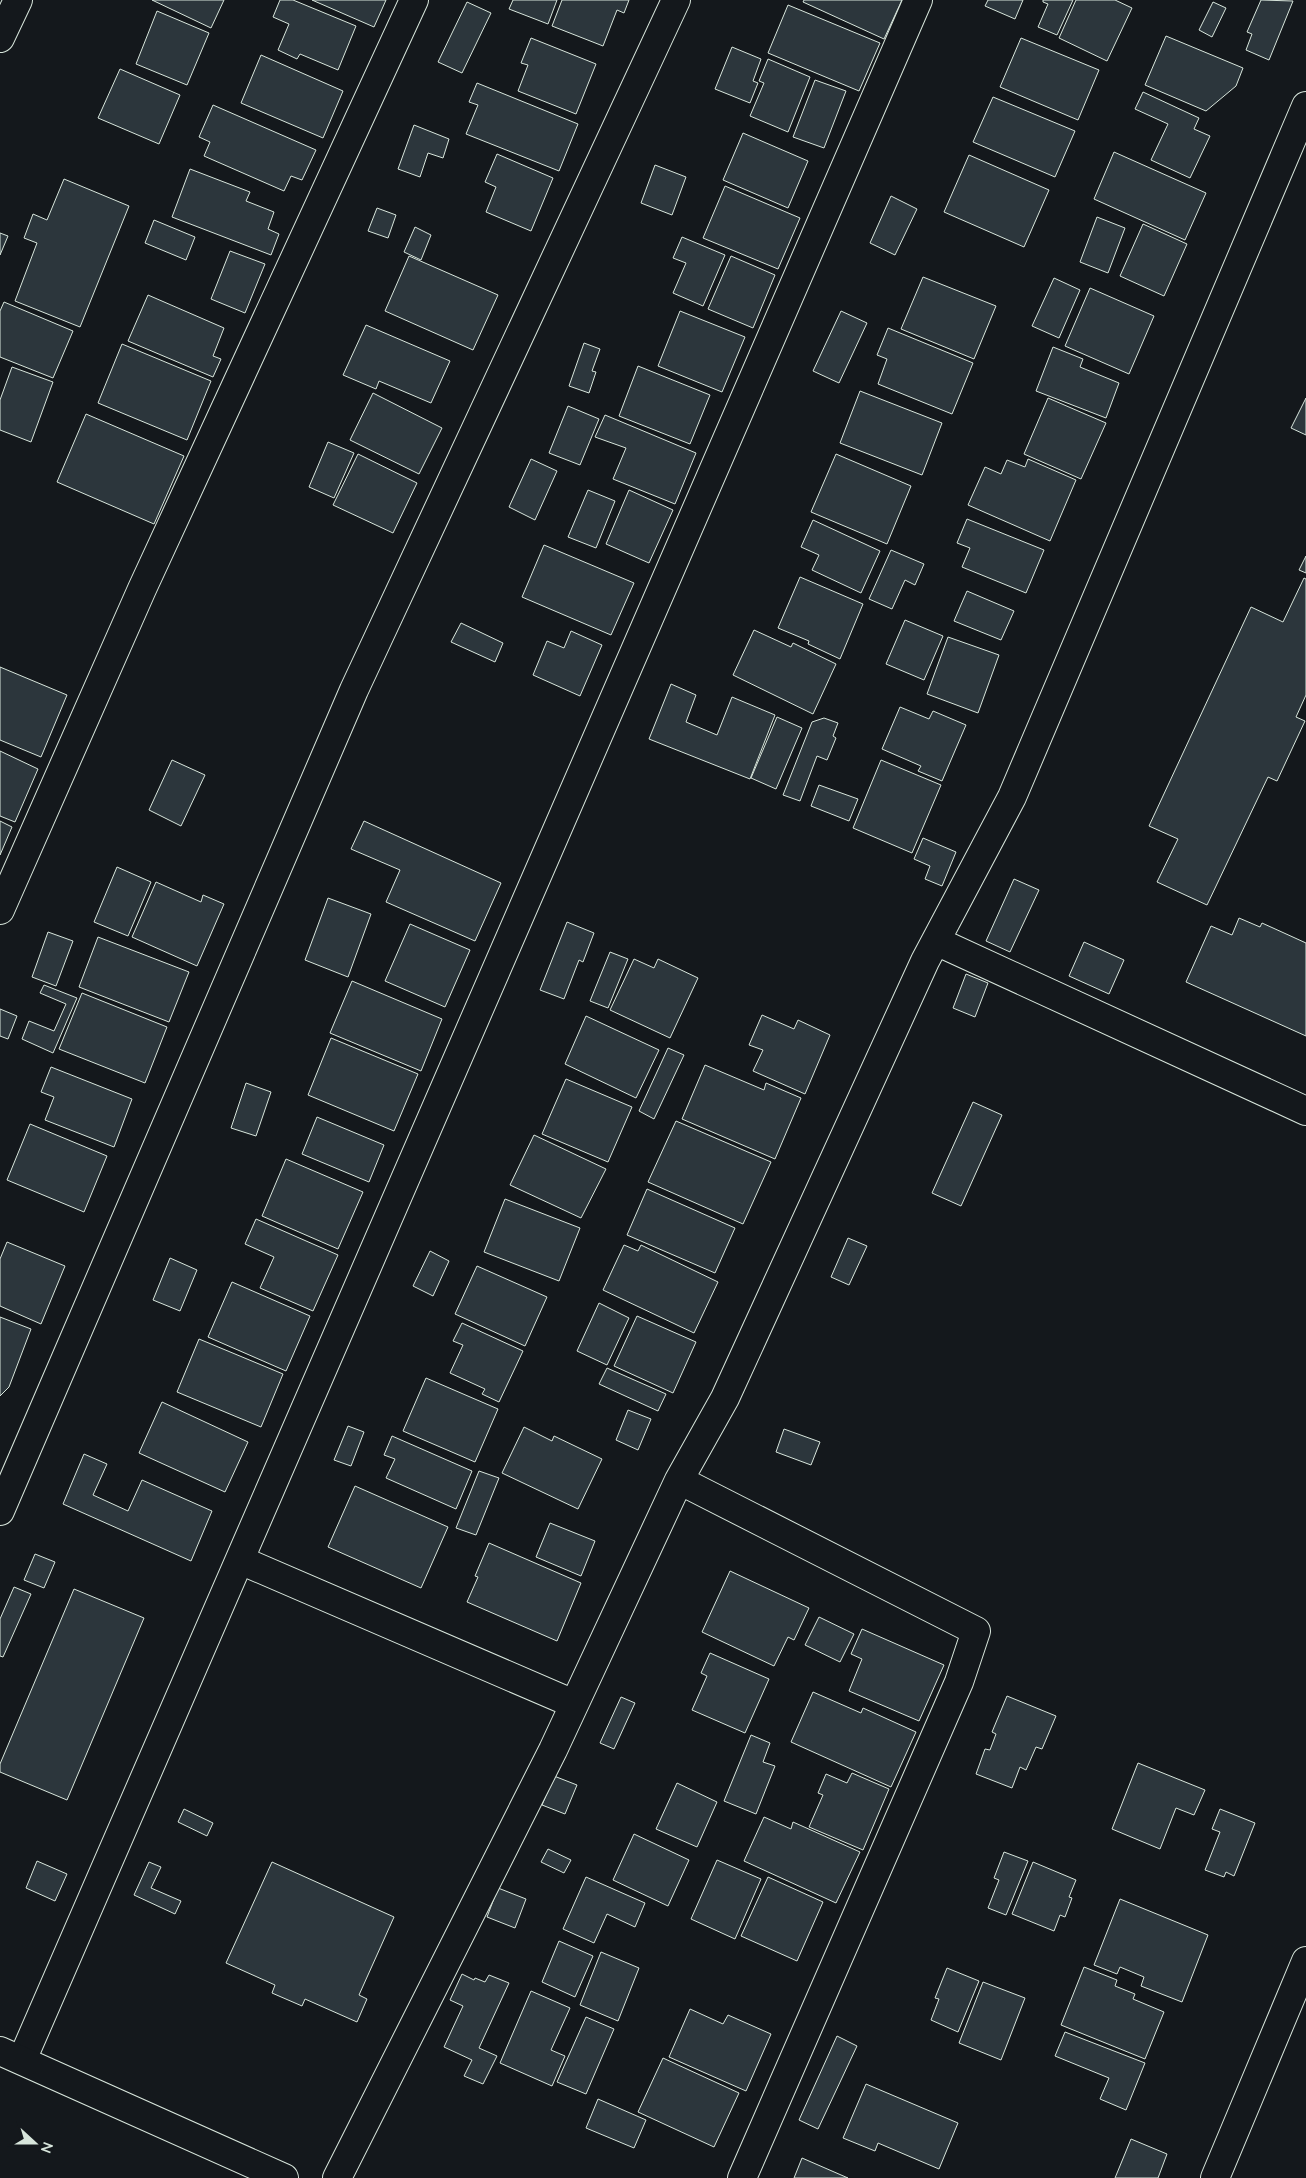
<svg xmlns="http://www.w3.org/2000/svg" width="1306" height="2178" viewBox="0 0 1306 2178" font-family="'Nunito Sans',sans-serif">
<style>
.building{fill:#2c363c;stroke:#d8e6dc}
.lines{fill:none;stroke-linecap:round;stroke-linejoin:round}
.street-casing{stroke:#d8e6dc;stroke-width:30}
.secondary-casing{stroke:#d8e6dc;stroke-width:30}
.street{stroke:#14181c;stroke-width:28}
.secondary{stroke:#14181c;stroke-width:28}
</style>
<rect width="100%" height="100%" fill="#14181c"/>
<path class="building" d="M152,0H224L211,28Z
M280,0H293L356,26L338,70L300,54L297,59L278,50L289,24L273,17Z
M312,0H386L374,27Z
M513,0H557L548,24L509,9Z
M562,0H629L624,13L617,10L603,46L552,26Z
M804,0H902L884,39L803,2Z
M988,0H1023L1015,19L985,6Z
M1043,0H1073L1057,35L1038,27L1048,4L1043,2Z
M1076,0H1115L1132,8L1107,61L1059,38Z
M1261,0L1293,1L1269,60L1246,50L1252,34L1247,32Z
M467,2L491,13L462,73L438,62Z
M1213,2L1226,8L1212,37L1199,30Z
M788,5L880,43L859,91L768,53Z
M157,11L209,33L187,85L136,64Z
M1166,36L1243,68L1236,86L1206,111L1145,85Z
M531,38L596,64L576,114L518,91L528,65L521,63Z
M1021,38L1099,70L1078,120L1000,87Z
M732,47L761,59L753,81L758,83L750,103L715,89Z
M261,55L343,91L323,138L241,103Z
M768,59L810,77L788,132L750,116L764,83L759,81Z
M120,69L180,95L159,144L98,118Z
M815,80L846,91L824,148L793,137Z
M477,83L578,124L559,171L466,134L478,105L469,102Z
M1143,92L1199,118L1194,129L1210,136L1190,178L1151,160L1168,124L1135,109Z
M993,97L1075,131L1055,177L973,142Z
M213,105L316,150L302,180L291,176L284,191L204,156L210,142L199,137Z
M414,125L449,139L443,158L428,153L420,177L398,169Z
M743,133L808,161L788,208L723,180Z
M1114,152L1206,193L1185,240L1094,199Z
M497,154L553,178L531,231L486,212L496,187L485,182Z
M969,155L1049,190L1024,247L944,212Z
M655,165L686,177L672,215L641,203Z
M190,169L250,192L246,201L274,212L268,229L279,234L271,255L172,217Z
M64,179L129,206L80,327L15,301L37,243L24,238L33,214L47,220Z
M725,186L800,218L778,269L703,238Z
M891,196L917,209L895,255L870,243Z
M377,208L396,215L388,238L368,231Z
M1097,217L1125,228L1108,273L1080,262Z
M154,220L195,237L186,260L145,243Z
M1143,224L1187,244L1164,296L1120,276Z
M415,227L431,235L421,260L404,252Z
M0,233L8,236L0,255Z
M682,237L725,255L703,306L673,293L686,263L673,258Z
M230,251L265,264L245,313L211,299Z
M409,256L498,295L473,350L385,311Z
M731,256L775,275L753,328L708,309Z
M923,277L996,306L974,359L901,329Z
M1054,278L1080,290L1059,338L1032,326Z
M1090,288L1154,316L1129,374L1065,346Z
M148,295L224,328L213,356L221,359L213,377L128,341Z
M4,302L73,331L53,378L0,357V311Z
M680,311L745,337L722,392L658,366Z
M841,311L867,323L839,383L813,371Z
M366,325L450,361L431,403L379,381L376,389L343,375Z
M888,328L973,363L952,414L878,384L887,359L877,355Z
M584,343L600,349L592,371L596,372L589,393L569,386Z
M122,344L211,381L187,440L98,403Z
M1053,347L1083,359L1080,367L1119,383L1106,418L1036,391Z
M638,366L710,395L690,444L619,416Z
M12,367L53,382L31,442L0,430V400Z
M860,391L942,423L922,475L840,443Z
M373,393L442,428L419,474L350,440Z
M1048,398L1106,423L1081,479L1024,454Z
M1306,398V435L1291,428Z
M568,406L599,419L580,465L549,453Z
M86,414L184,456L154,524L57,482Z
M605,415L696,453L675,504L613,479L626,448L595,437Z
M328,442L354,453L334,498L309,487Z
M358,454L417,483L393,533L333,505Z
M836,454L911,486L887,544L811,512Z
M531,459L557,471L535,520L509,507Z
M1028,459L1076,480L1050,541L968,505L985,467L1001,474L1007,460L1025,467Z
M588,490L615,501L596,548L568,537Z
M629,490L673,510L649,563L606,544Z
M967,519L1044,550L1026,593L962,567L970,548L957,543Z
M813,520L880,551L861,593L812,570L819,555L801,547Z
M544,545L634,583L611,635L522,597Z
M891,550L924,564L915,585L905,580L892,609L869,599Z
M1306,556V573L1299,570Z
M800,577L863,604L840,659L808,644L809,641L778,628Z
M1304,578L1306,579V695L1296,717L1305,721L1277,781L1268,777L1207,905L1157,882L1178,839L1149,826L1251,607L1283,622Z
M967,591L1014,611L1001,640L954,621Z
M905,620L943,636L924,680L886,664Z
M461,623L503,643L495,662L451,642Z
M754,630L791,647L793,643L836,664L813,714L733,675Z
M571,631L602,645L580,696L533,675L547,641L564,648Z
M948,637L999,655L978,713L927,694Z
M0,667L67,695L41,757L0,740Z
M671,684L696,695L686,722L717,735L732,697L775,715L750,779L649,739Z
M900,707L929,719L933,711L966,725L942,781L918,771L921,766L882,749Z
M777,717L802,728L776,789L751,778Z
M824,718L838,723L833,736L836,738L827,760L817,756L800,801L783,795L812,722Z
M0,751L38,769L15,822L0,816Z
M172,760L205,775L181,826L149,810Z
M881,760L941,785L912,853L853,828Z
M819,785L858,799L849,821L811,806Z
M0,821L12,827L0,855Z
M364,821L501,883L475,941L386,902L400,870L351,849Z
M923,838L956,852L942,886L925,879L930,866L914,859Z
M117,867L151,882L128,936L94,922Z
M1014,879L1039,890L1010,952L986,941Z
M156,882L201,902L203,895L224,904L197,966L132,937Z
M328,898L371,914L348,977L305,960Z
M1239,918L1260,927L1262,923L1306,943V1036L1186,982L1211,926L1232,935Z
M567,922L594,933L583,962L579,960L564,999L540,990Z
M410,924L470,950L445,1007L385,981Z
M48,932L73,941L56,986L32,977Z
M98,937L189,972L169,1022L79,987Z
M1084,942L1124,960L1109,994L1069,976Z
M610,952L628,959L608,1008L590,1001Z
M634,959L654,968L658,959L698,978L670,1038L610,1010Z
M966,974L988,983L975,1017L953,1008Z
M352,981L442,1019L421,1071L330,1033Z
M44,985L77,998L53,1053L22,1039L29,1021L54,1031L66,1004L40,993Z
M82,993L167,1027L145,1083L59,1049Z
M0,1009L17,1016L8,1039L0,1036Z
M762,1015L794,1029L798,1020L830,1035L805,1094L753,1071L763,1050L749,1045Z
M586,1016L659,1050L636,1098L565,1064Z
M331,1038L418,1074L394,1131L308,1095Z
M668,1048L684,1055L654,1119L639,1111Z
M705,1065L764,1090L766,1083L801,1098L775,1159L682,1119Z
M51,1067L132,1099L114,1147L45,1120L54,1097L41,1092Z
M566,1079L632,1107L608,1162L542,1134Z
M246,1083L271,1092L256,1136L231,1128Z
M973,1102L1002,1115L961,1206L932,1193Z
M317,1117L384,1145L369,1182L302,1154Z
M676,1121L771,1162L743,1224L648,1182Z
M30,1124L107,1156L84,1212L7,1180Z
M534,1135L606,1169L581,1218L510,1185Z
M286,1159L363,1192L338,1249L262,1216Z
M647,1189L735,1228L715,1273L627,1235Z
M505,1199L580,1228L559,1281L484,1252Z
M256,1219L338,1255L313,1311L260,1288L274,1257L245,1244Z
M848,1238L867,1246L849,1285L831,1277Z
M7,1242L65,1266L41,1324L0,1306V1259Z
M624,1245L638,1251L641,1245L718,1282L694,1333L603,1290Z
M430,1251L449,1261L433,1296L413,1286Z
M170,1258L197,1270L180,1311L153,1300Z
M477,1266L547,1297L525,1346L455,1314Z
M232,1282L310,1316L286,1371L208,1337Z
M599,1303L629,1318L607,1365L577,1351Z
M637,1316L696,1342L673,1393L614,1366Z
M0,1317L31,1329L9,1387L0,1396Z
M462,1323L523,1351L499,1402L482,1394L485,1389L450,1373L463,1345L453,1341Z
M199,1339L283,1374L261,1427L177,1392Z
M607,1368L666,1394L658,1411L599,1384Z
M426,1378L498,1409L475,1462L403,1431Z
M162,1402L248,1442L225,1492L139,1453Z
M628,1410L651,1419L638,1450L616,1440Z
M348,1426L364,1432L351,1466L334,1460Z
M524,1427L552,1441L554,1436L602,1459L578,1509L502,1473Z
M784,1429L820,1442L811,1465L776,1452Z
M392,1436L472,1471L456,1509L386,1478L395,1459L384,1455Z
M84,1454L107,1464L93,1495L128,1511L142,1480L212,1511L191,1561L63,1504Z
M479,1471L499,1478L476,1535L456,1528Z
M355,1486L448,1527L421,1588L328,1547Z
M550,1523L595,1541L581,1576L536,1557Z
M489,1543L581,1583L557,1641L467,1602L478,1577L475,1576Z
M35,1554L55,1562L44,1588L24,1580Z
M730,1571L809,1608L794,1640L788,1637L774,1666L702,1632Z
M14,1587L31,1594L3,1657L0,1656V1619Z
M74,1589L144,1618L67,1800L0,1772V1764Z
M819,1617L854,1634L840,1662L805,1645Z
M862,1629L944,1665L919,1721L849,1691L862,1659L851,1654Z
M710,1653L769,1679L745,1733L692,1710L707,1676L701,1673Z
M813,1692L861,1713L863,1708L916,1732L891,1787L791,1742Z
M1007,1696L1056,1716L1042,1749L1036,1747L1026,1770L1020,1767L1012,1788L976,1774L985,1749L990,1750L996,1734L992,1732Z
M621,1697L635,1703L614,1749L600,1743Z
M751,1735L770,1743L763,1762L775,1766L756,1814L724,1801Z
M1138,1763L1205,1790L1194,1815L1176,1808L1160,1849L1112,1829Z
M852,1773L889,1789L863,1850L809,1827L823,1795L818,1793L826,1774L847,1783Z
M554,1776L577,1785L565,1814L542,1805Z
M677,1783L717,1802L697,1847L656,1829Z
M184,1809L213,1823L207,1836L178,1822Z
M1220,1809L1255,1823L1234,1876L1226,1872L1224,1877L1205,1870L1220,1832L1212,1829Z
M764,1817L791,1829L793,1822L860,1852L836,1903L744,1861Z
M634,1834L689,1860L668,1906L613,1880Z
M548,1849L571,1860L564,1873L541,1862Z
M1004,1852L1028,1861L1006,1915L988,1908L999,1880L994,1878Z
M717,1860L761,1879L735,1939L691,1919Z
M37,1861L67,1874L55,1901L26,1888Z
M149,1862L161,1867L151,1888L181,1901L175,1914L134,1895Z
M272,1862L394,1917L359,1995L367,1999L357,2022L305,1999L302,2006L272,1993L275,1985L226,1963Z
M1033,1862L1076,1880L1069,1897L1072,1898L1065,1917L1060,1915L1054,1931L1012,1914Z
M586,1877L645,1903L635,1927L607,1914L594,1943L563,1929Z
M768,1877L823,1902L797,1961L741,1936Z
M498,1888L526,1899L515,1928L487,1917Z
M1120,1899L1208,1935L1182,2002L1141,1986L1144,1977L1120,1967L1117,1974L1094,1965Z
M559,1941L593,1956L575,1997L542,1982Z
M601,1952L639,1968L618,2021L580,2005Z
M1084,1967L1117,1980L1115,1986L1135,1994L1133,1999L1164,2012L1145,2059L1061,2025Z
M947,1968L979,1981L958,2032L931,2020L939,1999L935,1998Z
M462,1974L474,1980L475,1978L485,1982L489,1975L509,1983L479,2048L497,2056L483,2084L464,2076L472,2060L444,2047L463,2006L450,2000Z
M983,1982L1025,1998L1001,2060L959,2043Z
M531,1991L570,2008L551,2050L565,2056L552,2086L500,2063Z
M690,2009L723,2024L728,2015L771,2034L746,2091L669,2057Z
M586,2017L614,2029L586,2094L557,2082Z
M1065,2032L1145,2063L1126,2110L1100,2099L1109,2078L1055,2056Z
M837,2036L857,2046L818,2129L799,2120Z
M663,2058L739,2093L714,2147L638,2112Z
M866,2084L958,2123L939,2169L878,2143L875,2151L843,2138Z
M598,2099L646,2120L634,2148L586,2128Z
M1131,2139L1167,2154L1158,2178H1115Z
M802,2158L848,2178H794Z"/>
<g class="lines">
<defs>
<path id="street" d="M0,38L18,0
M0,910L142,589L414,0
M936,941L1306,1111
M679,1480L976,1631L959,1682L742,2178
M0,1511L354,690L676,0
M240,1560L574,1704
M22,2060L918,0
M337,2178L553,1750L679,1480L725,1398L925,961L1012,797L1306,106
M1215,2178L1306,1961"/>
<path id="secondary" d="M0,2051L284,2178"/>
</defs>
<use href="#street" class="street-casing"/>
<use href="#secondary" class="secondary-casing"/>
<use href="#street" class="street"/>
<use href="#secondary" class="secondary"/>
</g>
<g transform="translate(35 2143) rotate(111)" stroke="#14181c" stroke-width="4" paint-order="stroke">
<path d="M0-4L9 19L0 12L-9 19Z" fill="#d8e6dc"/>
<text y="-8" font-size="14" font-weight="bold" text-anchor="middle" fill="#d8e6dc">N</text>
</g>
</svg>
